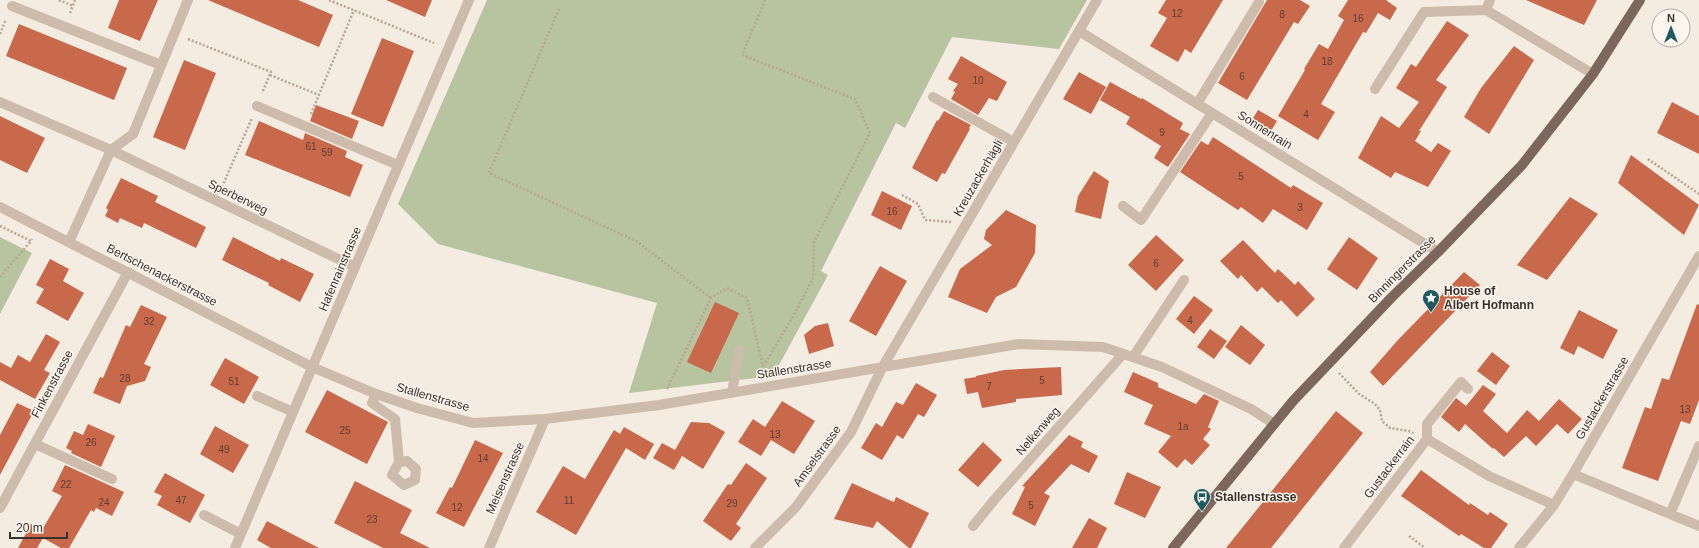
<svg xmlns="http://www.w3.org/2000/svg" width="1699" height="548" viewBox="0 0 1699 548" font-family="Arial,sans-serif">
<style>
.green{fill:#b8c4a0}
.building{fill:#c8694b}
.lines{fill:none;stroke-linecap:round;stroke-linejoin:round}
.path{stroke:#b9a596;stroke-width:2.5;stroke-dasharray:2 2;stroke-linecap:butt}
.minor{stroke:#cdbbac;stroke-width:10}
.major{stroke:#7d675c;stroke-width:10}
.labels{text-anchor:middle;stroke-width:3;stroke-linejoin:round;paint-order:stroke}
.number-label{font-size:10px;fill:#5e3e33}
.street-label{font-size:12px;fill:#3b302b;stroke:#fbf5ee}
.poi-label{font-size:12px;font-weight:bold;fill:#3b302b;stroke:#fbf5ee;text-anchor:start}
</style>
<rect width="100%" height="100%" fill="#f4ebe1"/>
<path class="green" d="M487,0H1087L1059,49L952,37L905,128L896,123L821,271L828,275L773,376L629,393L657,303L438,244L398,204Z
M0,237L32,253L0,314Z"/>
<path class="building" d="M119,0H158L140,41L108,28Z
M208,0H298L333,15L319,47Z
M386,0H432L425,17Z
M1166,0H1223L1191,53L1185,49L1178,62L1150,46L1167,18L1158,13Z
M1267,0H1300L1310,6L1298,24L1294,22L1247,100L1218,83Z
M1348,0H1386L1397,8L1390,20L1378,13L1366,33L1363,32L1321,104L1335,112L1318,140L1278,116L1305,70L1304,69L1319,44L1328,49L1344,20L1338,16Z
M1526,0H1597L1584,25Z
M1447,21L1469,35L1436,80L1447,87L1419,131H1421L1415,141L1431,152L1438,143L1451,151L1428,187L1395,172L1391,178L1358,158L1381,116L1399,128L1419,102L1396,88L1411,64L1416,67Z
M19,24L127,68L114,100L6,56Z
M382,38L414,51L383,127L351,114Z
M1514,46L1534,60L1489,134L1464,117L1481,88Z
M961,56L1007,82L997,101L989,98L978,115L951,99L955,92L953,91L958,84L948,79Z
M184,60L216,73L185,150L153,137Z
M1079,72L1106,87L1091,114L1063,99Z
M1110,82L1141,99L1142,98L1183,123L1180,129L1190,134L1168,167L1154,158L1161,146L1126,124L1130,117L1100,100Z
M1672,102L1699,116V154L1657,133Z
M316,105L359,121L352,139L310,121Z
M1258,110L1277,121L1268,136L1249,125Z
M944,111L971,125L969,128L970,129L945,174L942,173L937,182L912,168L937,120L938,121Z
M0,116L45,138L27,173L0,160Z
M259,121L303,140L305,133L347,151L345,157L363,165L350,197L245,155Z
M1213,137L1291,188L1293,185L1323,203L1307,230L1273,209L1263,223L1241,207L1238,210L1180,172L1201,141L1208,145Z
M1631,155L1699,205L1684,235L1618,183Z
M1094,171L1109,181L1101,219L1075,212L1078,196Z
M121,178L158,196L155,202L206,227L196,248L144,223L142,228L120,218L118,223L105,216L108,210L106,208Z
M882,191L912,206L901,230L871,215Z
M1570,197L1598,214L1547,280L1517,265Z
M1006,210L1036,225L1035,253L1016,287L996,297L987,313L948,297L960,269L992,245L984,239L986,230Z
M1156,235L1184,260L1156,291L1128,265Z
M233,237L280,261L281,258L314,274L300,302L268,285L269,283L222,260Z
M1349,237L1378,258L1357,290L1327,269Z
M1243,240L1275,273L1278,269L1295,285L1298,281L1315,299L1297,317L1281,300L1278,303L1262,287L1257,292L1241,275L1238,279L1220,261Z
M50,259L69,269L63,281L84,293L68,321L36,303L44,289L36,285Z
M880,266L907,281L876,336L849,321Z
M1464,272L1480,285L1383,386L1370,372L1397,341Z
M1194,296L1213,310L1194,334L1176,319Z
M715,302L739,313L711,373L687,362Z
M1697,304L1699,305V400L1690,424L1681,421L1658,481L1622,468L1645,407L1651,409L1662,378L1669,380Z
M141,305L167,317L144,364L151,367L145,381L127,386L120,404L93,393L100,377L103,378L126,325L130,327Z
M1579,310L1618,330L1603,359L1578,346L1574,355L1560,348Z
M828,323L834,346L809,354L804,335L815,326Z
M1241,325L1265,345L1250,365L1225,347Z
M1210,329L1227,341L1214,359L1197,347Z
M46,334L60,342L44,370L50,373L35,399L0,380V362L11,368L18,355L30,362Z
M1492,352L1510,366L1496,385L1477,371Z
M225,358L259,377L244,404L210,385Z
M1061,367L1062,395L1016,399V402L982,408L978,392L967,394L964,379L976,377V376L1004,370Z
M1133,372L1158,383V387L1196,404L1204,394L1219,401L1208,427L1211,429L1203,439L1210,445L1192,465L1185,459L1177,468L1158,452L1171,436L1144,424L1153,405L1124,392Z
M916,383L937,395L924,417L918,414L903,439L897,435L882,460L861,448L876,423L882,427L896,402L903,405Z
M1483,385L1496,394L1483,411L1507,433L1527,410L1539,421L1559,399L1582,419L1568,434L1557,424L1556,425L1536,446L1526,436L1504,457L1494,448L1493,449L1465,424L1459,432L1441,417L1456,398L1466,406Z
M327,390L388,422L367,464L305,432Z
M782,401L815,421L794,454L771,440L761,456L738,442L753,419L765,427Z
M17,403L34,411L0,475V435Z
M1336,411L1363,433L1271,548H1226Z
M691,422L709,423L725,432L703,469L682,456L674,470L653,458L662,443L675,450Z
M88,424L115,436L101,467L71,453L72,451L66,448L74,431L83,435Z
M215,426L249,445L233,473L200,454Z
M624,427L654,444L645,460L626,448L576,535L536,512L563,466L585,479L614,430L620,434Z
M1069,435L1083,442L1081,447L1098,456L1089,473L1071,464L1044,493L1050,496L1035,526L1012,514L1025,487L1022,486Z
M475,440L503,453L464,527L436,513L450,487L452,488Z
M983,442L1002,460L978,487L958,470Z
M746,463L767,478L736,524L741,528L731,541L703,521L728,484L731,485Z
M65,465L124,492L112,516L96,508L94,512L91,510L69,548H61L43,538L37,548H18L31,524L42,530L62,496L52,491Z
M1421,470L1469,505L1470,503L1488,515L1490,512L1508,524L1491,548H1484L1461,534L1459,536L1401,496Z
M1127,472L1161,487L1145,518L1114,504Z
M165,473L205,495L190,523L157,505L162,496L154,492Z
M355,481L412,510L400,533L430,548H383L334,523Z
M852,483L889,500L894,502L896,497L929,513L911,548H909L877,521L873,528L834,519Z
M1089,518L1107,528L1097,548H1072Z
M267,521L319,548H271L257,540Z"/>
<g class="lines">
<path class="path" d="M59,0L73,6
M329,0L434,43
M559,9L489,173L636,241L711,298
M70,13L75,0
M0,34L6,19
M188,39L271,72L262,93
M270,75L319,95
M311,114L354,10
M1648,159L1699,194
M222,187L252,118
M902,195L918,204L925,220L951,222
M0,226L31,241L32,239
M0,277L31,241
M1339,373L1359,394L1375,404L1380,410L1382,421L1390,428L1409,431L1413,433
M762,374L763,367L795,313L813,278L814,242L870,133L855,99L742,55L765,0
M667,389L711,298L727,288L747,298L763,367
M1409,536L1425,548"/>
<path class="minor" d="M1490,0L1486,10L1593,74
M12,6L161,65
M1079,31L1438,252
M1375,89L1424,12L1486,10
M933,97L1014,142
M0,102L111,150L133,134L188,0
M1197,104L1259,2
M257,106L398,165
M1123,206L1141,220L1212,113
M0,207L312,367L376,394L417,408L473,423L545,419L659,405L1019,344L1103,347L1162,367L1251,409L1273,423
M69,242L111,150L355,267
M1133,357L1184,280
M732,393L739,350
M376,394L372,403L395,419L399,462L392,475L404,485L415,480L416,469L407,461L399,462
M257,396L293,412
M1427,439V424L1461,382L1468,389
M35,444L112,479
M1573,474L1699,526
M0,508L128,272
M1670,514L1699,446
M204,515L241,534
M973,526L995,499L1123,354
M235,548L469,0
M489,548L545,419
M755,548L796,507L851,432L882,368L1097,0
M1344,548L1427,439L1489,476L1554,505
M1519,548L1554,505L1573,474L1699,256"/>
<path class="major" d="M1173,548L1293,401L1392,297L1438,252L1522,165L1593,74L1640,0"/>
</g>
<defs>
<symbol id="sight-pin" viewBox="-11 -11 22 30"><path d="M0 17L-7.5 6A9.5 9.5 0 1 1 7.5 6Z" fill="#1f5a5e" stroke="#fbf5ee"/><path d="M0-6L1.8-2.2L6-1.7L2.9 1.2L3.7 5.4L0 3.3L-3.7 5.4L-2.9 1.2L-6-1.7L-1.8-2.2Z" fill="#fff"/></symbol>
<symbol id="bus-pin" viewBox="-11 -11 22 30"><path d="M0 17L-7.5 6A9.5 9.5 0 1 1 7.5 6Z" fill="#1f5a5e" stroke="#fbf5ee"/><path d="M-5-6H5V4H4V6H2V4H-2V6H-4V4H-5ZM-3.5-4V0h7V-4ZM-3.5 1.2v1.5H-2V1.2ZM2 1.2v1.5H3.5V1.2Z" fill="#fff"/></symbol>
</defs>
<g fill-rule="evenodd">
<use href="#sight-pin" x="1421" y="288" width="20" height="27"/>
<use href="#bus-pin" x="1192" y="487" width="20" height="27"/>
</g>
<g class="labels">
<g class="number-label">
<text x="1177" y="17">12</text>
<text x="1282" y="18">8</text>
<text x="1358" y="22">16</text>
<text x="1327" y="65">18</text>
<text x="1242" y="80">6</text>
<text x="978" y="84">10</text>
<text x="1306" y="118">4</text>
<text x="1162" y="136">9</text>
<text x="311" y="150">61</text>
<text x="327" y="156">59</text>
<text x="1241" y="180">5</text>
<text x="1300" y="211">3</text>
<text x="892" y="215">16</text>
<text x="1156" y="267">6</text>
<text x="1190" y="324">4</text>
<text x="149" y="325">32</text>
<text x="125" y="382">28</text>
<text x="1042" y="384">5</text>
<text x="234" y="385">51</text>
<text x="989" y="390">7</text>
<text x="1685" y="413">13</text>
<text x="1183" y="430">1a</text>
<text x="345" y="434">25</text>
<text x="775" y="438">13</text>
<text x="91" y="446">26</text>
<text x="224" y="453">49</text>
<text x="483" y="462">14</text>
<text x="66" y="488">22</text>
<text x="181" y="504">47</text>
<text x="569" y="504">11</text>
<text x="104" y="506">24</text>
<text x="732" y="507">29</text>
<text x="1031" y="509">5</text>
<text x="457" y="511">12</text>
<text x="372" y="523">23</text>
</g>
<g class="street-label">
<text transform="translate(1265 130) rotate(32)" y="4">Sonnenrain</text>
<text transform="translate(978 178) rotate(-60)" y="4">Kreuzackerhägli</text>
<text transform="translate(238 197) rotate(26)" y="4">Sperberweg</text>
<text transform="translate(340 269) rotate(-67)" y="4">Hafenrainstrasse</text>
<text transform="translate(1402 269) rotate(-45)" y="4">Binningerstrasse</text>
<text transform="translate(162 275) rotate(27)" y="4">Bertschenackerstrasse</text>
<text transform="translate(794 369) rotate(-9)" y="4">Stallenstrasse</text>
<text transform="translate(52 384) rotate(-62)" y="4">Finkenstrasse</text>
<text transform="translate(433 397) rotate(16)" y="4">Stallenstrasse</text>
<text transform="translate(1602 398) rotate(-60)" y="4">Gustackerstrasse</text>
<text transform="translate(1038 431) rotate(-49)" y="4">Nelkenweg</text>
<text transform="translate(817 456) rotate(-54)" y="4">Amselstrasse</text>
<text transform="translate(1389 467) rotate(-53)" y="4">Gustackerrain</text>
<text transform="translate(505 478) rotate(-66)" y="4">Meisenstrasse</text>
</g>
<g class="poi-label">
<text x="1444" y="295">House of<tspan x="1444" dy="14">Albert Hofmann</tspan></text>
<text x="1215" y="501">Stallenstrasse</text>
</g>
</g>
<g transform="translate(1671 28)"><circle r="19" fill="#fbf5ee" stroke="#aea6a0"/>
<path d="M0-3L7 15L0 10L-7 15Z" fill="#1f5a5e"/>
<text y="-6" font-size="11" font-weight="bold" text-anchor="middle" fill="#3b302b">N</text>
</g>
<path d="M10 532v6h57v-6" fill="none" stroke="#3b302b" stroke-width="2"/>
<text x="16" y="532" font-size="12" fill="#3b302b" stroke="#fbf5ee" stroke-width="3" paint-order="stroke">20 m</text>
</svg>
